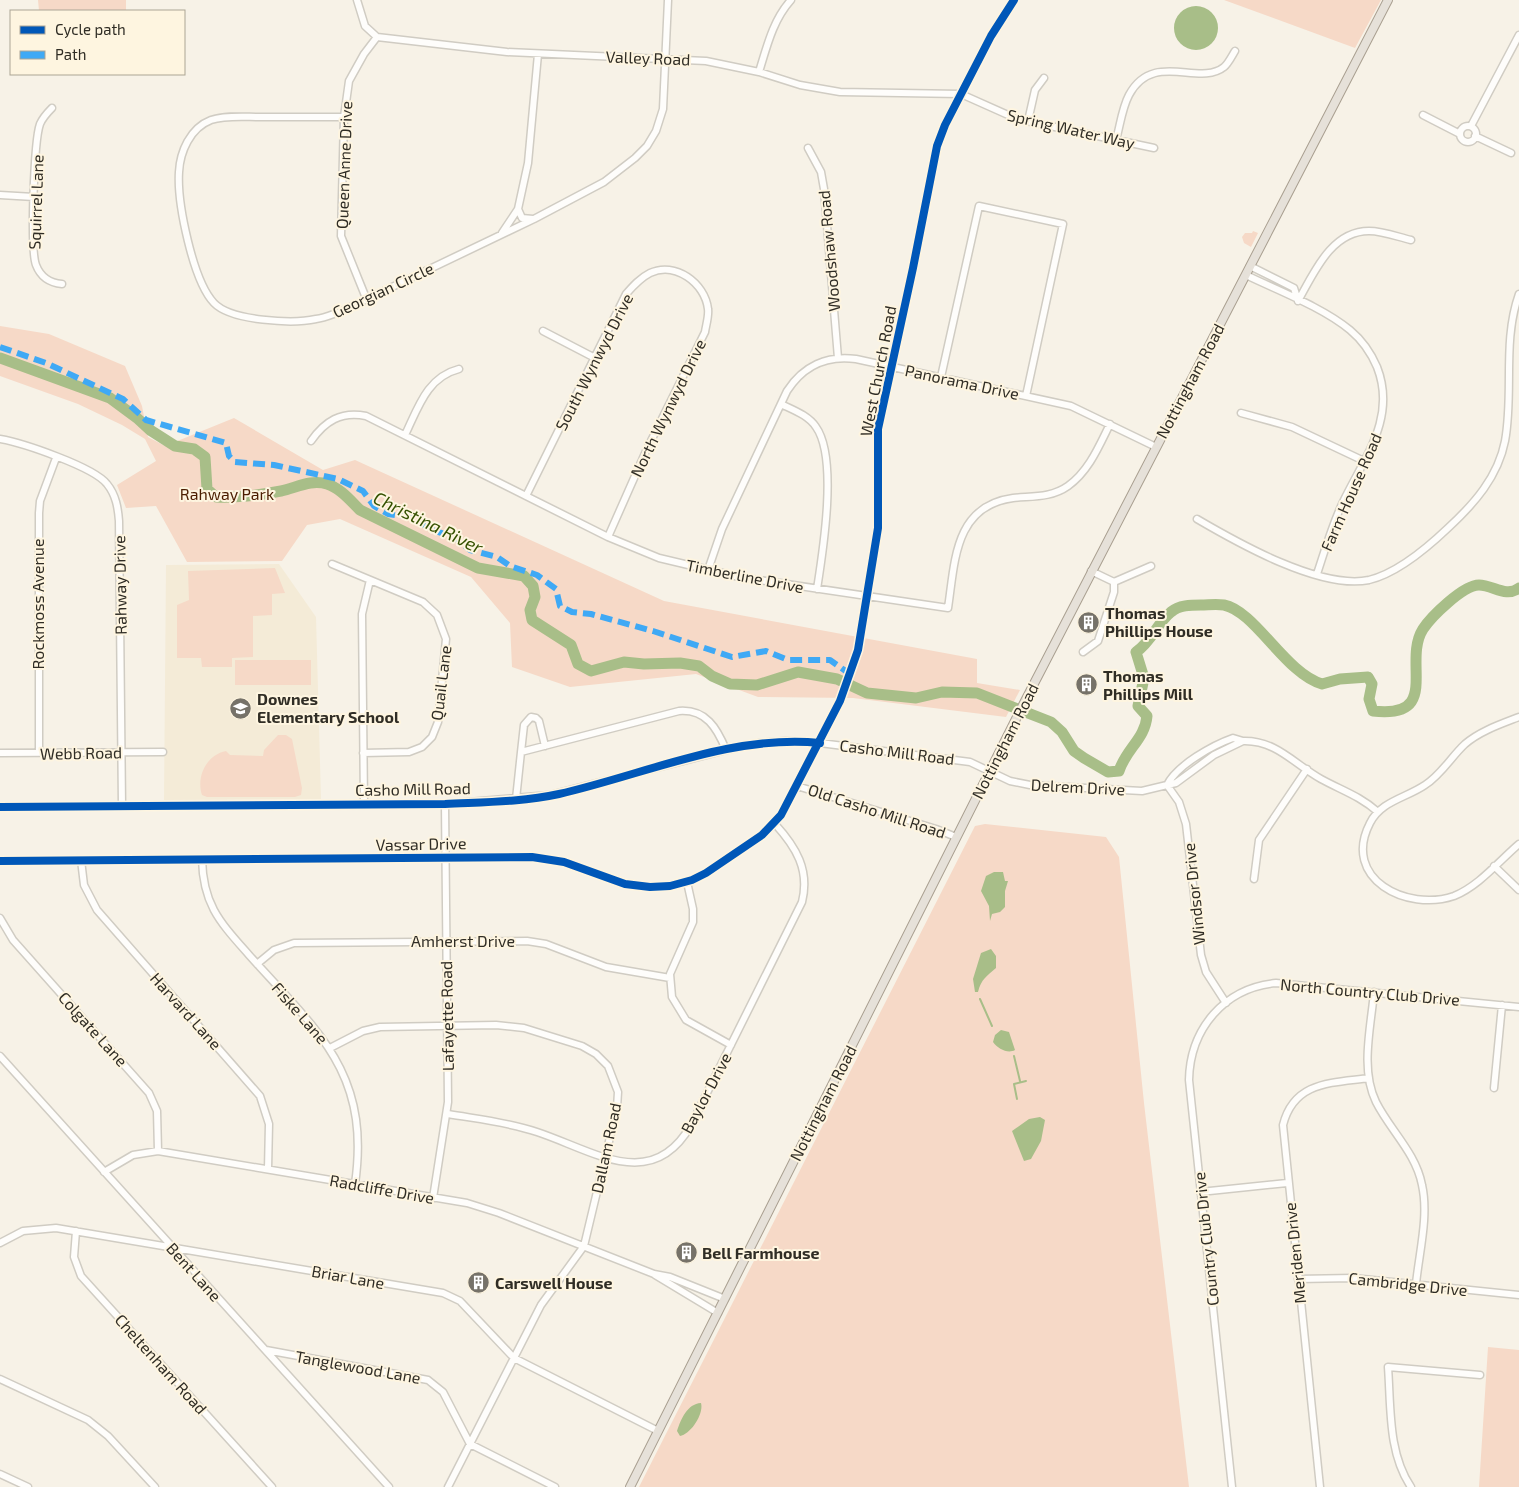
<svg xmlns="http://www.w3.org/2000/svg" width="1519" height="1487" viewBox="0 0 1519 1487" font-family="'Exo 2',sans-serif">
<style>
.built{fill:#f4ebd7}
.green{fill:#f6d9c7}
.water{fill:#a8be88}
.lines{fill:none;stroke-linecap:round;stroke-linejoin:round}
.stream{stroke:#a8be88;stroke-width:2}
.river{stroke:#a8be88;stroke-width:11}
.minor-casing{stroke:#d0ccc3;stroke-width:9}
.major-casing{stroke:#a99f90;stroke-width:10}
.minor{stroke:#fefdfb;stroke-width:6}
.major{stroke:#e6e1d9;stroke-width:8}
.quiet{stroke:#3fa9f5;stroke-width:6;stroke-dasharray:12 6;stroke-linecap:butt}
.cycleway-casing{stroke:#fef5e0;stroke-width:11}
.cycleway{stroke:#0057b8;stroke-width:8}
.labels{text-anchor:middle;stroke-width:4;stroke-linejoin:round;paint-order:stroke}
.street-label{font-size:16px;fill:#302d25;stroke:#fef5e0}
.park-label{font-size:16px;fill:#4b1d00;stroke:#fef5e0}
.poi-label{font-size:16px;font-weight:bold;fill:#302d25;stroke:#fef5e0;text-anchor:start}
.water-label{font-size:18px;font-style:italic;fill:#355100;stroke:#fef5e0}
</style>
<rect width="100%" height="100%" fill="#f7f2e7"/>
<path class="built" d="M279,564L316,617L321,799L164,800L166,565Z"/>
<path class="green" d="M38,0H126V11H39Z
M1224,0H1381L1355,48Z
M1253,231L1258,233L1251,247L1244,243L1242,237L1245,233H1252Z
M0,326L49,334L125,366L142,406L148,437L165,446L234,418L323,470L355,460L664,601L977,659V683L1020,690L1006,717L853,698L758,697L696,674L570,687L512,667L510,623L471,577L340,519L307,525L282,561L187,562L156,506L126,508L117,485L156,461L145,439L122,425L78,404L0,376Z
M275,568L285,593L272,594V615L253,616V657L232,658V667H202L201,658H177V605L189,600L188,571Z
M235,660H311V685H235Z
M278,735H286L292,739L302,788L301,795L295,797H207L202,795C196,777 206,755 226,751L230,755L263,756L264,750Z
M985,824L1106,837L1119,857L1144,1103L1189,1487H639L975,826Z
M1488,1347L1519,1350V1487H1479Z"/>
<path class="water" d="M1174 28a22 22 0 1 1 44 0a22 22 0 1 1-44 0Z
M994,872H1003L1005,881H1008L1005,891V907L1000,912L992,914L990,921L989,906L981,891L986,876Z
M991,949L996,956V968C987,976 981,979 978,992H975L973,979L981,953Z
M1001,1030L1009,1032L1015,1050C1008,1054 998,1049 993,1042L995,1035Z
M1040,1117L1045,1120L1041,1141L1031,1159L1024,1161L1012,1131L1029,1119Z
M701,1403C704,1414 691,1434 680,1436L677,1431C681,1419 687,1404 701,1403Z"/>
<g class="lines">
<path class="stream" d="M980,999L992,1026
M1014,1056L1020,1081
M1017,1099L1014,1084L1026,1081"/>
<path class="river" d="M0,358L110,398L137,418L150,430L175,446L194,449L205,457L207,489L216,497C237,498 260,495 281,491C296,488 311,479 327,484C340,488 350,500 360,510L478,568L524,576L533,586L535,597L530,610L532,620L571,645L578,664L591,671L624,662L644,664L680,663L699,666L712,676L730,684L757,685L798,672L837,679L867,693L916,698L942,692L977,693L1051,722L1062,732L1074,751L1084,758L1108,772L1119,771C1126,749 1145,739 1147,716L1138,706L1144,678L1136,652C1152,641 1157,623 1171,612C1179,605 1191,605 1201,605C1208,605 1216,604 1224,605C1255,611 1286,674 1322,684L1340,679L1368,677L1372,684L1369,699L1373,711C1442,719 1402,662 1423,629C1431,617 1463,585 1479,585C1493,585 1506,598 1519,588"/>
<defs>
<path id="minor" d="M357,0L365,26L377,37L507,52L706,61L759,72L800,85L840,92L961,94L1017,119L1154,148
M759,72C767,46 773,20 791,0
M52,108C47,113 43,117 40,124C34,141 30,249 36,265C41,278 50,283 62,284
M1423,115L1460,134
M344,117C316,117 288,117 260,117C245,117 226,115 211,120C190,128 180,152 179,172C177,203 193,281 214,303C231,321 293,324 316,319C325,318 333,314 342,311L534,219L604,182L635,158L647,146L656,131L663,109L668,0
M1028,121L1035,90L1044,78
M1460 134a8 8 0 1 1 16 0a8 8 0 1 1-16 0Z
M1471,126L1519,35
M1475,136L1511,153
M1116,140C1120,126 1122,108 1129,95C1153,50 1199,87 1224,67C1228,64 1232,56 1235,51
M808,148L821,172L824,189L838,358
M0,195L34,197
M518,209L528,163L538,54
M502,233L518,209L522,218L533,219
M1250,266L1294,288L1298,301
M1246,275C1279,291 1322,307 1350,330C1362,340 1371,353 1377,367C1397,418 1364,458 1343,502C1332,525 1325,550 1317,574
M366,298L341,236L344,117L349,81L364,54L377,37
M1298,301C1314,273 1331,231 1369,231C1383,231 1398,237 1411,240
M543,331L595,358
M941,377L979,206L1063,224L1026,396
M781,404C793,410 808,415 816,427C838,458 823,551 817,589
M1241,413L1292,427L1364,461
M405,435C418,408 427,377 459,369
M0,439C23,443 94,467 107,484C116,495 118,508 119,521L122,806
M311,441C325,421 341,411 366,416L608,537L659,558L739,577L948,608C955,562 954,506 1013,498C1032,496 1051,498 1068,486C1089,471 1099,446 1110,424
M526,496L626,294C633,286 640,278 650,273C675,261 705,283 708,309C709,316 706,325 705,332L646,451L608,537
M1197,519C1238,543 1321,590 1369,580C1398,573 1427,548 1448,528C1474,504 1498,477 1505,441C1514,393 1502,342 1519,294
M332,564L423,602L437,615L446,639L438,722L432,737L422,747L409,752L363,753
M708,570L722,529L787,391C803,366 827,355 856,359L1071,406L1156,447
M1114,582L1151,566
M1083,652L1098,641L1114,592V582L1091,571
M1519,717C1501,724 1480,731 1465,744C1451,757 1441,775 1425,785C1406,798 1381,801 1370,823C1341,879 1407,912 1454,896C1479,886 1499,861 1519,844
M1233,738L1243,741L1214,755L1176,783L1167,785C1177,765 1213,745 1233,738Z
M1243,741C1276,740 1294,764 1321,779C1341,790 1360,796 1378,812
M521,752L524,725L531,717L536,718L539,721L545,746
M0,753L163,752
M39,753V513L40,501L56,458
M797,786L936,829L956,837
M516,799L521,752L679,711C706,709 717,728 726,750
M364,804L362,614L370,580
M0,807L445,804L550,795L726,750L760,743L786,741L820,743L970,762L1010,781L1030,785L1142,791L1167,785L1179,802L1186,824L1201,955L1206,972L1226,1003
M202,859C203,905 220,922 249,955C317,1031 371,1072 355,1184
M81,860L84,885L97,910L260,1096L269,1124L268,1169
M0,861L532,857L564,862L625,884L650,887L670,886L692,880L706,873L762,835L781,815L840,701L858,650L878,528V429L913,268L937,146L945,125L991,36L1014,0
M1494,866L1519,890
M1254,879L1259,840L1307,769
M687,882L693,909V922L670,974L672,997L686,1020L731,1045
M0,918L13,940L149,1093L157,1111L158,1151
M257,964L274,950L294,943L527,941L546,944L606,967L670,978
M1374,992C1371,1027 1360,1069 1376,1102C1390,1130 1416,1153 1422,1185C1429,1216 1419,1253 1416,1284
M330,1048L363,1031L380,1027L496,1025L524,1028L582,1046L596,1054L608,1066L618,1092L617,1108L584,1246L541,1305L448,1487
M0,1056L389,1487
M1494,1088L1502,1005
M448,1114C477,1119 508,1122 537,1132C592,1150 652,1194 691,1125L802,902C810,870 796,847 775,824
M104,1172L133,1155L158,1151L467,1203L499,1213L654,1274L670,1277L725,1299
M1200,1192L1287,1183
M433,1198L448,1102L445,804
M76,1231L74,1257L81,1276L272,1487
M0,1243L23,1231L56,1228L443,1293L460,1301L514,1358L658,1431
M655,1275L718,1313
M1298,1279L1353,1278L1519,1295
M266,1350L428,1380L443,1392L470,1444L555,1487
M0,1379L88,1420L108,1436L155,1487
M0,1474L28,1487
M1232,1487L1189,1080C1190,1029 1224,988 1276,983L1519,1007
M1320,1487L1283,1125C1294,1081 1332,1083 1369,1078
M1411,1487C1388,1453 1391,1408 1388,1367L1480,1375"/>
<path id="major" d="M630,1487L1025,701L1388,0"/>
</defs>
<use href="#minor" class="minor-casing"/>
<use href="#major" class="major-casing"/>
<use href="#minor" class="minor"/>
<use href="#major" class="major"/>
<path class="quiet" d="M0,347L46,363L123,399L146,420L226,443L229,456L235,462L274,465L338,479L363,491L374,506L388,514L411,517L433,530L455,538L470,550L497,557L510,566L537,575L556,589L560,606L572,612L591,614L653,631L732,657L766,651L788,660H830L847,672"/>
<defs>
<path id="cycleway" d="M0,807L445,804C483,802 522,802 559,794C643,775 732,734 820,743
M0,861L532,857L564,862L625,884L650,887L670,886L692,880L706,873L762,835L781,815L840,701L858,650L878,528V429L913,268L937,146L945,125L991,36L1014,0"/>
</defs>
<use href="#cycleway" class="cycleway-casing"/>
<use href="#cycleway" class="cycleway"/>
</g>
<defs>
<symbol id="building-disc" viewBox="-11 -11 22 22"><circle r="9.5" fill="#767269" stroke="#fef5e0"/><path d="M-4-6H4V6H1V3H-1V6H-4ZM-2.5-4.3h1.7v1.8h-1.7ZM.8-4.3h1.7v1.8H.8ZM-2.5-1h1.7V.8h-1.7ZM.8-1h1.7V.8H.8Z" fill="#fff"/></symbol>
<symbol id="school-disc" viewBox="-11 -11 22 22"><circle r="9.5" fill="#767269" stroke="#fef5e0"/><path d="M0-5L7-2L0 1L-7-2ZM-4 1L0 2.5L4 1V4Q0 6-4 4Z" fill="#fff"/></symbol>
</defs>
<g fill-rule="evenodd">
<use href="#building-disc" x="1076" y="610" width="25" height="25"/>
<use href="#building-disc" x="1074" y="672" width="25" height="25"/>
<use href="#school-disc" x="228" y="696" width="25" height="25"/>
<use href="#building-disc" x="674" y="1240" width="25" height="25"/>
<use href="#building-disc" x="466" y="1270" width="25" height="25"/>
</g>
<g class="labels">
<g class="street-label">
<text transform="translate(648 58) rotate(2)" y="6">Valley Road</text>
<text transform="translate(1071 129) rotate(13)" y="6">Spring Water Way</text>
<text transform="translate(344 165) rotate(-88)" y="6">Queen Anne Drive</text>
<text transform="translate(36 202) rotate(-88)" y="6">Squirrel Lane</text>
<text transform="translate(829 251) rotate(-95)" y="6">Woodshaw Road</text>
<text transform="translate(383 290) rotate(-25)" y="6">Georgian Circle</text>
<text transform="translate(594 362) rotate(-63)" y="6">South Wynwyd Drive</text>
<text transform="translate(878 371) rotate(-79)" y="6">West Church Road</text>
<text transform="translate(1190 381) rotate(-62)" y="6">Nottingham Road</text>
<text transform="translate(962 382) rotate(12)" y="6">Panorama Drive</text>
<text transform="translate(668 408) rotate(-64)" y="6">North Wynwyd Drive</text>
<text transform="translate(1351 492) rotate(-66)" y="6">Farm House Road</text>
<text transform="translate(745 576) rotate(11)" y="6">Timberline Drive</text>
<text transform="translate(120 585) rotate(-91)" y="6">Rahway Drive</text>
<text transform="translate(38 604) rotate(-90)" y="6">Rockmoss Avenue</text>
<text transform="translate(441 683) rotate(-83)" y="6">Quail Lane</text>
<text transform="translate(1005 741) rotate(-63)" y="6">Nottingham Road</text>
<text transform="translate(897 752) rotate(7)" y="6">Casho Mill Road</text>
<text transform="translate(81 753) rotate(-1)" y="6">Webb Road</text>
<text transform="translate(1078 787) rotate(3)" y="6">Delrem Drive</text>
<text transform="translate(413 789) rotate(-1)" y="6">Casho Mill Road</text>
<text transform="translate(877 811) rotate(18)" y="6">Old Casho Mill Road</text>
<text transform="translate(421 844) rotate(-1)" y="6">Vassar Drive</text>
<text transform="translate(1194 894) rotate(-96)" y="6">Windsor Drive</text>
<text x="463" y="947">Amherst Drive</text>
<text transform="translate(1370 992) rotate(5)" y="6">North Country Club Drive</text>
<text transform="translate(186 1011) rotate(48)" y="6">Harvard Lane</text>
<text transform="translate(300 1013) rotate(49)" y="6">Fiske Lane</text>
<text transform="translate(447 1016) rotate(-91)" y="6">Lafayette Road</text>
<text transform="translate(93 1029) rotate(48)" y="6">Colgate Lane</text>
<text transform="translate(706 1093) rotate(-62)" y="6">Baylor Drive</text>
<text transform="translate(823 1103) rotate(-63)" y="6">Nottingham Road</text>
<text transform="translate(606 1148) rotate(-78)" y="6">Dallam Road</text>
<text transform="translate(382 1189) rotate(10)" y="6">Radcliffe Drive</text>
<text transform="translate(1206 1239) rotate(-96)" y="6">Country Club Drive</text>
<text transform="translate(1295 1253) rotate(-96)" y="6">Meriden Drive</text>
<text transform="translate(194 1272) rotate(48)" y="6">Bent Lane</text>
<text transform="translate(348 1277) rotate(10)" y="6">Briar Lane</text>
<text transform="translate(1408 1284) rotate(6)" y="6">Cambridge Drive</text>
<text transform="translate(161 1364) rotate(48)" y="6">Cheltenham Road</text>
<text transform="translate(358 1367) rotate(10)" y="6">Tanglewood Lane</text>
</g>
<g class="park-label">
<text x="227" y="500">Rahway Park</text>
</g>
<g class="poi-label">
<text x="1105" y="619">Thomas<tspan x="1105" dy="18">Phillips House</tspan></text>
<text x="1103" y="682">Thomas<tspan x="1103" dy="18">Phillips Mill</tspan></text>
<text x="257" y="705">Downes<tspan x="257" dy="18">Elementary School</tspan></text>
<text x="702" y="1259">Bell Farmhouse</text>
<text x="495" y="1289">Carswell House</text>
</g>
<g class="water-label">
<text transform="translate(428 523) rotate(26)" y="6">Christina River</text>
</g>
</g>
<rect x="10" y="10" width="175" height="65" fill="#fef5e0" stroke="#aca595"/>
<rect x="20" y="26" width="25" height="8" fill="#0057b8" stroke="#aca595"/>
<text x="55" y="35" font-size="15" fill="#302d25">Cycle path</text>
<rect x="20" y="51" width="25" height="8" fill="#3fa9f5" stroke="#aca595"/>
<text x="55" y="60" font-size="15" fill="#302d25">Path</text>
</svg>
